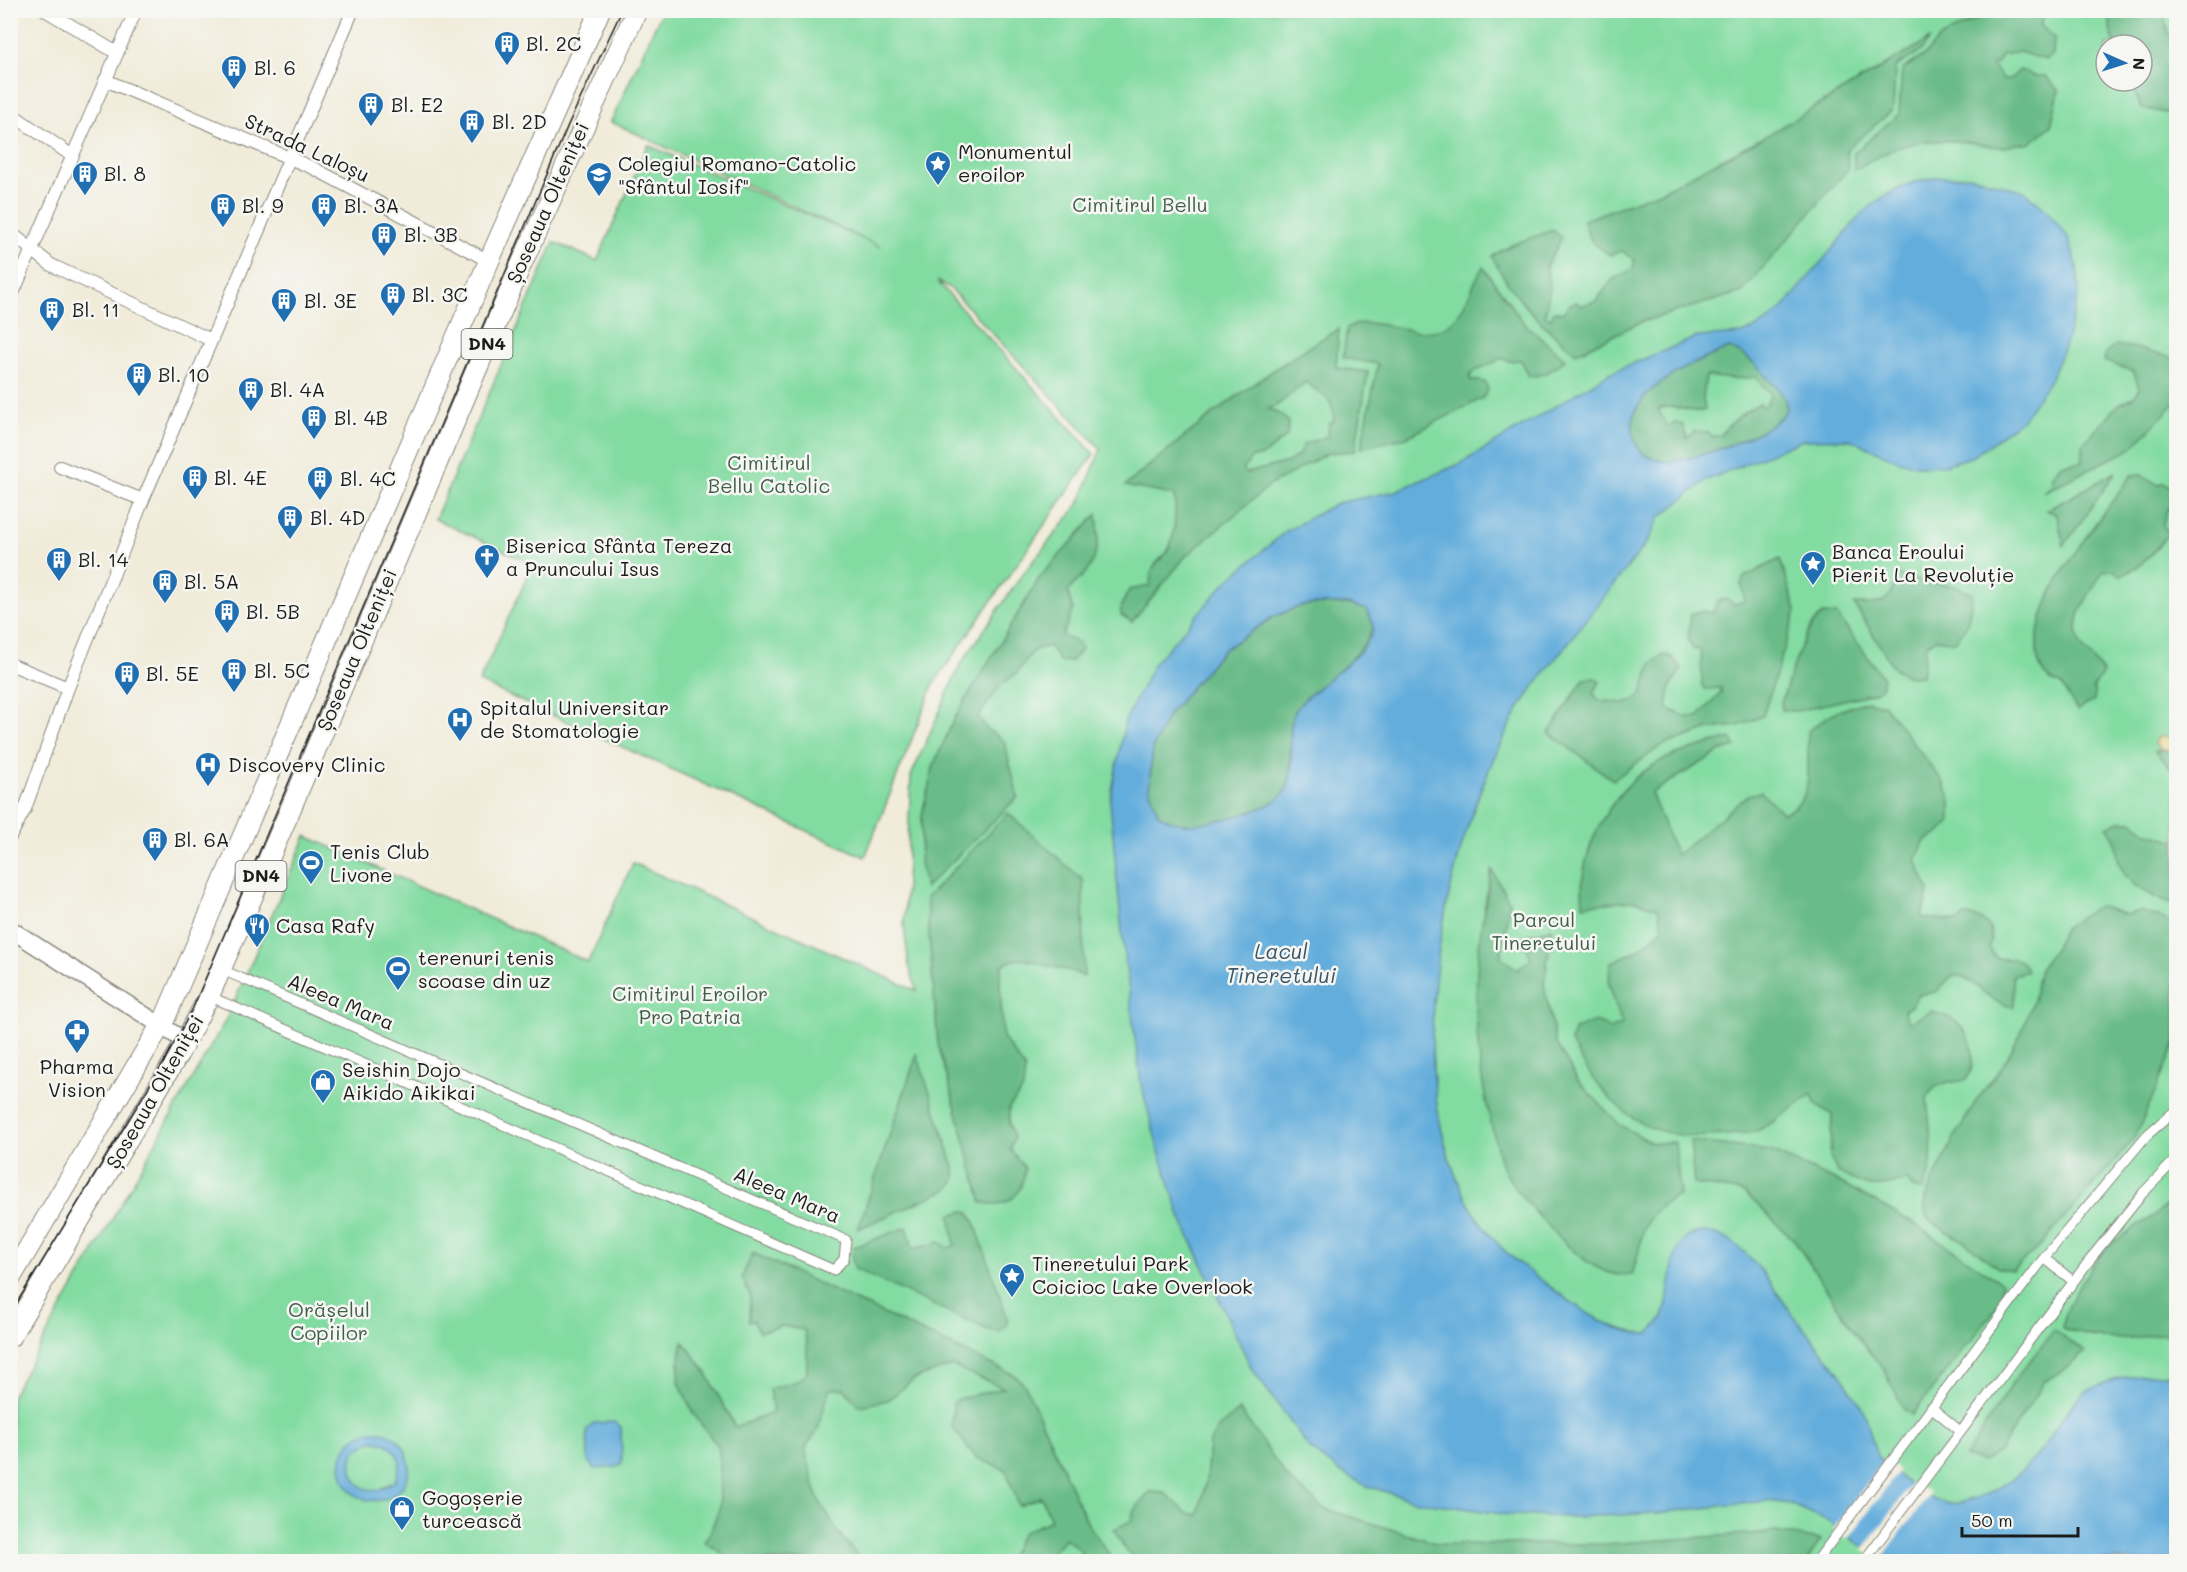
<svg xmlns="http://www.w3.org/2000/svg" width="2187" height="1572" viewBox="0 0 2187 1572" font-family="Mali,sans-serif">
<style>
.green{fill:#82dba1;stroke:#4f7c5e;stroke-width:1.5;fill-rule:evenodd}
.forest{fill:#69bb87;stroke:#426c52;stroke-width:1.5;fill-rule:evenodd}
.sand{fill:#eeda9e;stroke:#857b5d;stroke-width:1.5}
.water{fill:#64addc;stroke:#40647c;stroke-width:1.5;fill-rule:evenodd}
.pier{fill:#f1ecda}
.lines{fill:none;stroke-linecap:round;stroke-linejoin:round}
.pedestrian-casing{stroke:#86847b;stroke-width:11}
.minor-casing{stroke:#86847b;stroke-width:14}
.tertiary-casing{stroke:#86847b;stroke-width:19}
.primary-casing{stroke:#86847b;stroke-width:22}
.pedestrian{stroke:#fff;stroke-width:9}
.minor{stroke:#fff;stroke-width:12}
.tertiary{stroke:#fff;stroke-width:16}
.primary{stroke:#fff;stroke-width:20}
.tram{stroke:#1c1c1c;stroke-width:1.5}
.labels{text-anchor:middle;stroke-width:5;stroke-linejoin:round;paint-order:stroke}
.shield{fill:#f6f6f2;stroke:#5d5d5c;stroke-width:1.5}
.shield-label{font-size:18px;font-weight:bold;fill:#1c1c1c}
.poi-label{font-size:20px;fill:#1c1c1c;stroke:#f6f6f2;text-anchor:start}
.street-label{font-size:20px;fill:#1c1c1c;stroke:#f6f6f2}
.park-label{font-size:20px;fill:#405f4b;stroke:#f6f6f2}
.water-label{font-size:21px;font-style:italic;fill:#395669;stroke:#f6f6f2}
</style>
<rect width="100%" height="100%" fill="#f6f6f2"/>
<filter id="ink" filterUnits="userSpaceOnUse"><feTurbulence type="fractalNoise" baseFrequency=".0167" numOctaves="2"/><feDisplacementMap in="SourceGraphic" scale="12" xChannelSelector="R" yChannelSelector="G"/><feConvolveMatrix kernelMatrix="1 2 1 2 8 2 1 2 1" color-interpolation-filters="sRGB"/></filter>
<filter id="wash" filterUnits="userSpaceOnUse"><feTurbulence type="fractalNoise" baseFrequency=".008" numOctaves="4" result="noise"/><feDisplacementMap in="SourceGraphic" scale="24" xChannelSelector="R" yChannelSelector="G"/><feGaussianBlur stdDeviation="1.35" result="paint"/><feColorMatrix in="noise" values="0 0 0 0 0 0 0 0 0 0 0 0 0 0 0 0 0 1.4 0 .05"/><feComposite in="paint" operator="in"/></filter>
<g filter="url(#wash)">
<rect width="100%" height="100%" fill="#f1ecda"/>
<path class="green" d="M662,11H2176V1561L11,1562V1397L229,1014L306,836L588,962L633,863L917,991L909,966L904,926L911,776L960,665L1022,575L1079,504L1101,449L950,288L937,281L1094,454L934,683L865,857L479,682L533,564L435,519L554,242L597,261L648,145L881,247L611,122ZM2106,45H2142V81H2106Z"/>
<path class="forest" d="M1992,11H2046L2040,25L2054,38L2053,55L2046,60L2019,52L2001,55L1998,63L1992,65L2003,79H2010L2020,70L2034,76H2045L2059,91L2051,126L2029,144C2015,141 2014,147 2002,147C1990,147 1977,143 1965,142C1916,137 1895,146 1854,170V153L1899,114L1902,70L1925,55L1939,38Z
M2110,11H2163L2168,34H2176V115L2142,108L2129,81H2142V45H2115L2110,28Z
M1930,39L1921,51L1895,67L1893,110L1847,149L1848,169L1742,292L1641,322L1576,353C1542,326 1511,296 1492,256L1511,245L1553,230L1562,238L1546,266L1550,287L1545,316L1551,318L1554,311L1563,313C1568,306 1568,303 1577,302L1580,306L1596,301L1613,279L1633,269L1634,260L1622,251L1610,255C1593,244 1588,240 1584,220L1662,191L1764,137Z
M1483,267L1524,323L1565,359C1556,369 1542,377 1529,376L1521,360L1508,361L1501,358C1491,366 1478,366 1470,376L1471,380L1485,382L1488,389L1483,398L1407,437L1361,448L1378,364L1343,358L1347,328C1379,310 1426,350 1454,320C1466,308 1473,282 1483,267Z
M1339,329L1336,368L1368,372L1355,451L1328,453L1270,485L1186,556L1132,622L1121,615V606L1129,590L1150,586C1151,555 1164,564 1170,546C1174,535 1178,504 1173,495L1125,486C1192,429 1262,373 1339,329ZM1306,382C1323,397 1334,397 1334,420L1329,424L1328,436L1304,444L1298,456L1288,462L1247,473L1243,470L1252,457H1261L1287,436L1288,422L1282,415L1268,409L1276,406Z
M2116,345L2136,348L2176,359V402L2131,449L2043,492L2052,486V476L2060,465L2083,461V444L2119,404L2134,397L2139,388L2134,372L2104,361L2107,351Z
M1729,348C1747,353 1759,368 1771,382C1778,388 1788,398 1786,409C1779,432 1690,462 1668,461C1653,461 1640,455 1635,441C1631,429 1632,417 1638,406C1653,380 1702,359 1729,348ZM1706,376L1732,379L1756,377L1771,395L1765,407L1759,404C1746,410 1728,424 1721,435L1712,437L1707,432L1695,431L1687,438L1683,425L1676,423L1667,426L1658,409C1677,402 1687,415 1705,410L1703,398Z
M2116,472L2064,546L2057,515L2047,510Z
M2141,474L2158,485L2164,482L2176,491V502L2166,512L2163,525L2168,533C2157,550 2140,568 2121,576L2113,570L2103,571C2091,593 2069,618 2080,643C2083,651 2097,661 2103,673L2094,687V701L2077,710L2061,684C2047,680 2041,673 2038,660C2027,601 2099,521 2132,475Z
M1097,514C1099,533 1100,553 1088,570C1082,578 1074,582 1068,592L1073,610L1062,636L1078,642L1082,649L1071,661L1059,662L1050,646L1034,650L1017,673L1000,686L978,717L987,729L1004,741L1018,797L925,888L920,862L922,814L934,764L955,717L1040,577Z
M1780,559L1796,611L1763,716L1738,726L1709,729L1661,746L1613,780L1549,733L1584,679L1595,678L1600,682L1593,693L1599,700L1623,703L1634,700L1642,694L1651,664L1663,655L1670,656L1682,668L1670,687L1667,708L1686,717H1698L1721,693V688L1706,689L1702,687L1701,650L1693,649L1688,640L1691,614L1701,611L1712,613L1718,601L1727,599L1734,604L1745,601L1741,584L1744,577Z
M1896,575L1957,587L1972,593C1971,612 1968,628 1955,642L1936,639L1926,645L1922,676L1912,677L1895,670L1854,604C1881,605 1892,604 1896,575Z
M1315,604H1348L1367,610C1369,615 1373,622 1373,627C1372,641 1305,711 1293,732C1286,744 1296,776 1283,794C1270,812 1205,825 1184,824C1174,823 1167,819 1158,815L1149,788L1153,747L1168,715L1223,650L1273,617L1301,606Z
M1823,614L1837,615L1883,678L1881,688L1874,693L1796,711L1782,710L1781,702C1790,680 1803,627 1823,614Z
M1867,701L1884,705L1943,782L1951,800V821L1940,833L1924,842L1916,861L1929,890L1921,918L1959,921L1965,916C1985,916 1996,929 1989,947L1996,958C2011,961 2021,953 2027,971L2013,975L2014,1007C1984,1003 1976,976 1953,975L1936,992L1917,995L1913,1005L1904,1010L1909,1023L1931,1011C1938,1014 1948,1016 1954,1020C1973,1034 1979,1061 1966,1080L1937,1085L1927,1097C1929,1128 1938,1162 1923,1190L1913,1188L1907,1179C1875,1192 1867,1187 1837,1172L1830,1156L1832,1115L1815,1103L1812,1094C1795,1107 1778,1120 1759,1130C1749,1135 1733,1134 1722,1135C1643,1145 1606,1105 1570,1041L1575,1029L1596,1021L1610,1029L1622,1024L1609,984L1610,963L1638,950L1663,929L1658,908L1635,901L1583,905C1577,854 1608,794 1652,766C1675,752 1705,745 1731,738L1736,747L1719,752L1651,793L1676,855L1748,795L1761,792L1783,813C1819,800 1805,762 1808,731L1833,713Z
M2172,749L2176,751V774L2155,751Z
M1008,813L1083,880L1084,977C1068,968 1064,970 1048,966C1029,961 1021,954 1002,965L1000,982L1003,1038L1025,1069L1023,1089L1009,1108V1124L1014,1138L1010,1149L1025,1168C1022,1196 1010,1208 982,1203L938,1044L926,898Z
M2119,821H2133L2146,832L2176,841V906C2153,897 2127,888 2119,862C2114,845 2120,843 2107,827Z
M1492,870L1510,903L1501,957L1518,970L1531,958L1525,945L1527,935L1552,928L1544,984L1556,1044L1578,1081L1620,1125L1652,1143L1675,1142L1680,1195C1636,1215 1646,1235 1632,1275C1604,1279 1577,1256 1559,1237C1539,1216 1518,1196 1504,1170C1498,1159 1496,1143 1493,1131C1470,1045 1472,956 1492,870Z
M2098,906L2127,915L2140,911L2176,923V1042L2145,1115L2133,1140L2038,1248L2012,1270L1998,1268L1966,1243L1928,1220L1924,1205L1926,1196L1954,1138L1978,1098L2003,1065L2021,1033L2033,1001L2040,968L2054,949L2064,928Z
M917,1054L955,1170V1180L950,1188L858,1229Z
M1690,1141L1771,1151L1843,1184L1916,1225L2002,1283V1301L1912,1415L1904,1410L1885,1371L1856,1335L1795,1241L1744,1192L1694,1184Z
M2176,1194V1332C2131,1339 2107,1344 2062,1328C2066,1303 2097,1252 2118,1239C2139,1224 2161,1215 2176,1194Z
M964,1211L969,1212L974,1220L1007,1317V1325L1000,1332L988,1330L855,1269L852,1259L854,1247L907,1227L913,1249L940,1242L948,1248L955,1245L950,1215Z
M753,1253L1014,1375L1025,1385L1089,1526L1114,1561H1074L1082,1552L1065,1538L1045,1561H1007L1023,1532L1051,1520L1041,1497L1019,1506L1006,1470L976,1458L952,1427L953,1404L957,1399L1004,1388L952,1366L914,1379L888,1400L859,1406L844,1389H830L817,1431L805,1449L817,1496L837,1531L862,1561H733L704,1541L710,1533L720,1506L719,1448L693,1413L679,1382V1362L683,1341L706,1372L735,1427L773,1413L769,1389L797,1381L807,1373V1346L804,1330L782,1326L759,1332L754,1320L749,1321L750,1296L742,1277Z
M2054,1330L2085,1352L2068,1367L2044,1382L1999,1452L1982,1462L1965,1457L2011,1385Z
M1240,1410L1289,1480L1325,1509L1439,1544H1606L1775,1532L1821,1540L1806,1562L1139,1561L1125,1550L1114,1529L1131,1521L1134,1510L1150,1492L1165,1493L1187,1513L1198,1515L1206,1482L1209,1444L1217,1429Z"/>
<path class="sand" d="M2161,735L2176,739V751L2161,750L2154,743Z"/>
<path class="water" d="M1970,176L2024,191L2047,211L2068,237L2077,266L2079,292L2066,342L2050,380L2024,418L1974,456L1944,465L1921,466L1899,461L1849,439L1803,440L1707,480L1659,518L1648,541C1621,575 1595,609 1568,643C1551,665 1533,686 1519,709C1437,849 1370,1159 1528,1270C1564,1296 1602,1332 1648,1334C1652,1329 1658,1325 1661,1320C1674,1300 1665,1244 1693,1234C1706,1229 1721,1235 1732,1242C1757,1259 1775,1291 1793,1315C1817,1346 1844,1375 1863,1410C1870,1423 1872,1448 1878,1457C1889,1471 1927,1499 1945,1503C1955,1505 1966,1501 1976,1498C2001,1489 2024,1472 2041,1451C2056,1430 2065,1406 2088,1391C2113,1376 2148,1372 2176,1375V1561H1883L1824,1519L1791,1504L1767,1501L1657,1513L1576,1517L1509,1515L1417,1501L1367,1486L1339,1471L1310,1449L1252,1369L1181,1219L1158,1148L1141,1084L1123,945L1110,801L1125,721L1153,665L1226,582L1286,531L1337,503L1396,491L1462,463L1610,373L1697,337L1743,334L1765,323L1783,308L1863,212L1886,195L1911,183L1939,177ZM1729,348C1747,353 1759,368 1771,382C1778,388 1788,398 1786,409C1779,432 1690,462 1668,461C1653,461 1640,455 1635,441C1631,429 1632,417 1638,406C1653,380 1702,359 1729,348ZM1315,604H1348L1367,610C1369,615 1373,622 1373,627C1372,655 1310,687 1296,710C1282,732 1301,771 1283,794C1269,812 1205,825 1184,824C1174,823 1167,819 1158,814L1149,788L1153,747L1168,715L1223,650L1273,617L1301,606Z
M615,1422L621,1427L622,1463L616,1467L595,1469L588,1460L587,1429L595,1423Z
M373,1431C416,1430 423,1494 380,1500C335,1507 325,1438 373,1431ZM371,1441C387,1440 397,1449 400,1464L395,1481L379,1490C356,1492 345,1470 356,1450Z"/>
<path class="pier" d="M1885,1459L1899,1471L1848,1539L1833,1529Z
M1913,1482L1930,1493L1879,1562L1863,1550Z"/>
</g>
<g filter="url(#ink)">
<g class="lines">
<defs>
<path id="pedestrian" d="M209,996L834,1270L844,1259L846,1240L220,969
M2044,1258L2073,1281
M1931,1407L1960,1431
M1816,1562L2044,1258L2147,1135L2176,1110
M1863,1562L2095,1253L2143,1193L2176,1159"/>
<path id="minor" d="M45,10L117,53
M105,80L313,168L489,261
M10,113L71,155
M10,232L51,265L211,340
M10,300L136,10
M60,467L143,500
M10,664L68,688
M10,837L25,809L68,688L143,500L353,10"/>
<path id="tertiary" d="M10,929L185,1041"/>
<path id="primary" d="M10,1279L165,1018L489,261L600,10
M10,1337L179,1053L209,996L285,822L521,265L637,10"/>
</defs>
<use href="#pedestrian" class="pedestrian-casing"/>
<use href="#minor" class="minor-casing"/>
<use href="#tertiary" class="tertiary-casing"/>
<use href="#primary" class="primary-casing"/>
<use href="#pedestrian" class="pedestrian"/>
<use href="#minor" class="minor"/>
<use href="#tertiary" class="tertiary"/>
<use href="#primary" class="primary"/>
<path class="tram" d="M10,1314L164,1062L193,1008L568,125L622,10"/>
</g>
</g>
<defs>
<symbol id="building-pin" viewBox="-11 -11 22 30"><path d="M0 17L-7.5 6A9.5 9.5 0 1 1 7.5 6Z" fill="#1f6fb2" stroke="#f6f6f2"/><path d="M-4-6H4V6H1V3H-1V6H-4ZM-2.5-4.3h1.7v1.8h-1.7ZM.8-4.3h1.7v1.8H.8ZM-2.5-1h1.7V.8h-1.7ZM.8-1h1.7V.8H.8Z" fill="#fff"/></symbol>
<symbol id="sight-pin" viewBox="-11 -11 22 30"><path d="M0 17L-7.5 6A9.5 9.5 0 1 1 7.5 6Z" fill="#1f6fb2" stroke="#f6f6f2"/><path d="M0-6L1.8-2.2L6-1.7L2.9 1.2L3.7 5.4L0 3.3L-3.7 5.4L-2.9 1.2L-6-1.7L-1.8-2.2Z" fill="#fff"/></symbol>
<symbol id="school-pin" viewBox="-11 -11 22 30"><path d="M0 17L-7.5 6A9.5 9.5 0 1 1 7.5 6Z" fill="#1f6fb2" stroke="#f6f6f2"/><path d="M0-5L7-2L0 1L-7-2ZM-4 1L0 2.5L4 1V4Q0 6-4 4Z" fill="#fff"/></symbol>
<symbol id="church-pin" viewBox="-11 -11 22 30"><path d="M0 17L-7.5 6A9.5 9.5 0 1 1 7.5 6Z" fill="#1f6fb2" stroke="#f6f6f2"/><path d="M-1.2-6h2.4v3.5h3.3v2.4h-3.3V6h-2.4V-.1h-3.3v-2.4h3.3Z" fill="#fff"/></symbol>
<symbol id="hospital-pin" viewBox="-11 -11 22 30"><path d="M0 17L-7.5 6A9.5 9.5 0 1 1 7.5 6Z" fill="#1f6fb2" stroke="#f6f6f2"/><path d="M-5-5h3v3.5h4V-5h3V5h-3V1.5h-4V5h-3Z" fill="#fff"/></symbol>
<symbol id="stadium-pin" viewBox="-11 -11 22 30"><path d="M0 17L-7.5 6A9.5 9.5 0 1 1 7.5 6Z" fill="#1f6fb2" stroke="#f6f6f2"/><path d="M0-5a6.5 5 0 1 0 0 10a6.5 5 0 1 0 0-10ZM-3.5-1.8h7v3.6h-7Z" fill="#fff"/></symbol>
<symbol id="restaurant-pin" viewBox="-11 -11 22 30"><path d="M0 17L-7.5 6A9.5 9.5 0 1 1 7.5 6Z" fill="#1f6fb2" stroke="#f6f6f2"/><path d="M-5-6h1v4h1v-4h1v4h1v-4h1v5L-1.5 .5V6h-2V.5L-5-1ZM5-6V6H3V1.5H1.5Q1.5-4 5-6Z" fill="#fff"/></symbol>
<symbol id="pharmacy-pin" viewBox="-11 -11 22 30"><path d="M0 17L-7.5 6A9.5 9.5 0 1 1 7.5 6Z" fill="#1f6fb2" stroke="#f6f6f2"/><path d="M-2-6h4v4h4v4h-4v4h-4v-4h-4v-4h4Z" fill="#fff"/></symbol>
<symbol id="shop-pin" viewBox="-11 -11 22 30"><path d="M0 17L-7.5 6A9.5 9.5 0 1 1 7.5 6Z" fill="#1f6fb2" stroke="#f6f6f2"/><path d="M-5-2.5h2.3a2.7 3.5 0 0 1 5.4 0H5L5.5 6h-11ZM-1.5-2.5h3a1.5 2.3 0 0 0-3 0Z" fill="#fff"/></symbol>
</defs>
<g fill-rule="evenodd">
<use href="#building-pin" x="492" y="29" width="30" height="40"/>
<use href="#building-pin" x="219" y="53" width="30" height="40"/>
<use href="#building-pin" x="356" y="90" width="30" height="40"/>
<use href="#building-pin" x="457" y="107" width="30" height="40"/>
<use href="#sight-pin" x="923" y="149" width="30" height="40"/>
<use href="#building-pin" x="70" y="159" width="30" height="40"/>
<use href="#school-pin" x="584" y="160" width="30" height="40"/>
<use href="#building-pin" x="208" y="191" width="30" height="40"/>
<use href="#building-pin" x="309" y="191" width="30" height="40"/>
<use href="#building-pin" x="369" y="220" width="30" height="40"/>
<use href="#building-pin" x="378" y="280" width="30" height="40"/>
<use href="#building-pin" x="269" y="286" width="30" height="40"/>
<use href="#building-pin" x="37" y="295" width="30" height="40"/>
<use href="#building-pin" x="124" y="360" width="30" height="40"/>
<use href="#building-pin" x="236" y="375" width="30" height="40"/>
<use href="#building-pin" x="299" y="403" width="30" height="40"/>
<use href="#building-pin" x="180" y="463" width="30" height="40"/>
<use href="#building-pin" x="305" y="464" width="30" height="40"/>
<use href="#building-pin" x="275" y="503" width="30" height="40"/>
<use href="#church-pin" x="472" y="542" width="30" height="40"/>
<use href="#building-pin" x="44" y="545" width="30" height="40"/>
<use href="#sight-pin" x="1798" y="549" width="30" height="40"/>
<use href="#building-pin" x="150" y="567" width="30" height="40"/>
<use href="#building-pin" x="212" y="597" width="30" height="40"/>
<use href="#building-pin" x="219" y="656" width="30" height="40"/>
<use href="#building-pin" x="112" y="659" width="30" height="40"/>
<use href="#hospital-pin" x="445" y="705" width="30" height="40"/>
<use href="#hospital-pin" x="193" y="750" width="30" height="40"/>
<use href="#building-pin" x="140" y="825" width="30" height="40"/>
<use href="#stadium-pin" x="296" y="848" width="30" height="40"/>
<use href="#restaurant-pin" x="242" y="911" width="30" height="40"/>
<use href="#stadium-pin" x="383" y="954" width="30" height="40"/>
<use href="#pharmacy-pin" x="62" y="1017" width="30" height="40"/>
<use href="#shop-pin" x="308" y="1067" width="30" height="40"/>
<use href="#sight-pin" x="997" y="1261" width="30" height="40"/>
<use href="#shop-pin" x="387" y="1494" width="30" height="40"/>
</g>
<g class="labels">
<g class="shield">
<rect x="461.5" y="329" width="51" height="30" rx="4.5"/>
<rect x="235.5" y="861" width="51" height="30" rx="4.5"/>
</g>
<g class="shield-label">
<text x="487" y="350">DN4</text>
<text x="261" y="882">DN4</text>
</g>
<g class="poi-label">
<text x="526" y="51">Bl. 2C</text>
<text x="254" y="75">Bl. 6</text>
<text x="391" y="112">Bl. E2</text>
<text x="492" y="129">Bl. 2D</text>
<text x="958" y="159">Monumentul<tspan x="958" dy="23">eroilor</tspan></text>
<text x="618" y="171">Colegiul Romano-Catolic<tspan x="618" dy="23">"Sfântul Iosif"</tspan></text>
<text x="104" y="181">Bl. 8</text>
<text x="242" y="213">Bl. 9</text>
<text x="344" y="213">Bl. 3A</text>
<text x="404" y="242">Bl. 3B</text>
<text x="412" y="302">Bl. 3C</text>
<text x="304" y="308">Bl. 3E</text>
<text x="72" y="317">Bl. 11</text>
<text x="158" y="382">Bl. 10</text>
<text x="270" y="397">Bl. 4A</text>
<text x="334" y="425">Bl. 4B</text>
<text x="214" y="485">Bl. 4E</text>
<text x="340" y="486">Bl. 4C</text>
<text x="310" y="525">Bl. 4D</text>
<text x="506" y="553">Biserica Sfânta Tereza<tspan x="506" dy="23">a Pruncului Isus</tspan></text>
<text x="1832" y="559">Banca Eroului<tspan x="1832" dy="23">Pierit La Revoluție</tspan></text>
<text x="78" y="567">Bl. 14</text>
<text x="184" y="589">Bl. 5A</text>
<text x="246" y="619">Bl. 5B</text>
<text x="254" y="678">Bl. 5C</text>
<text x="146" y="681">Bl. 5E</text>
<text x="480" y="715">Spitalul Universitar<tspan x="480" dy="23">de Stomatologie</tspan></text>
<text x="228" y="772">Discovery Clinic</text>
<text x="174" y="847">Bl. 6A</text>
<text x="330" y="859">Tenis Club<tspan x="330" dy="23">Livone</tspan></text>
<text x="276" y="933">Casa Rafy</text>
<text x="418" y="965">terenuri tenis<tspan x="418" dy="23">scoase din uz</tspan></text>
<text x="77" y="1074" text-anchor="middle">Pharma<tspan x="77" dy="23">Vision</tspan></text>
<text x="342" y="1077">Seishin Dojo<tspan x="342" dy="23">Aikido Aikikai</tspan></text>
<text x="1032" y="1271">Tineretului Park<tspan x="1032" dy="23">Coicioc Lake Overlook</tspan></text>
<text x="422" y="1505">Gogoșerie<tspan x="422" dy="23">turcească</tspan></text>
</g>
<g class="street-label">
<text transform="translate(307 148) rotate(25)" y="7">Strada Laloșu</text>
<text transform="translate(548 203) rotate(-66)" y="7">Șoseaua Olteniței</text>
<text transform="translate(357 650) rotate(-67)" y="7">Șoseaua Olteniței</text>
<text transform="translate(341 1002) rotate(23)" y="7">Aleea Mara</text>
<text transform="translate(155 1092) rotate(-60)" y="7">Șoseaua Olteniței</text>
<text transform="translate(787 1195) rotate(23)" y="7">Aleea Mara</text>
</g>
<g class="park-label">
<text x="1140" y="212">Cimitirul Bellu</text>
<text x="769" y="470">Cimitirul<tspan x="769" dy="23">Bellu Catolic</tspan></text>
<text x="1544" y="927">Parcul<tspan x="1544" dy="23">Tineretului</tspan></text>
<text x="690" y="1001">Cimitirul Eroilor<tspan x="690" dy="23">Pro Patria</tspan></text>
<text x="329" y="1317">Orășelul<tspan x="329" dy="23">Copiilor</tspan></text>
</g>
<g class="water-label">
<text x="1281" y="959">Lacul<tspan x="1281" dy="24">Tineretului</tspan></text>
</g>
</g>
<rect width="2187" height="1572" fill="none" stroke="#f6f6f2" stroke-width="36"/>
<g transform="translate(2124 63) rotate(93)"><circle r="28" fill="#f6f6f2" stroke="#9f9f9c" stroke-width="1.5"/>
<path d="M0-4.5L10 22L0 15L-10 22Z" fill="#1f6fb2"/>
<text y="-9" font-size="16" font-weight="bold" text-anchor="middle" fill="#1c1c1c">N</text>
</g>
<path d="M1962 1527v9h116v-9" fill="none" stroke="#1c1c1c" stroke-width="3"/>
<text x="1971" y="1527" font-size="18" fill="#1c1c1c" stroke="#f6f6f2" stroke-width="4.5" paint-order="stroke">50 m</text>
</svg>
